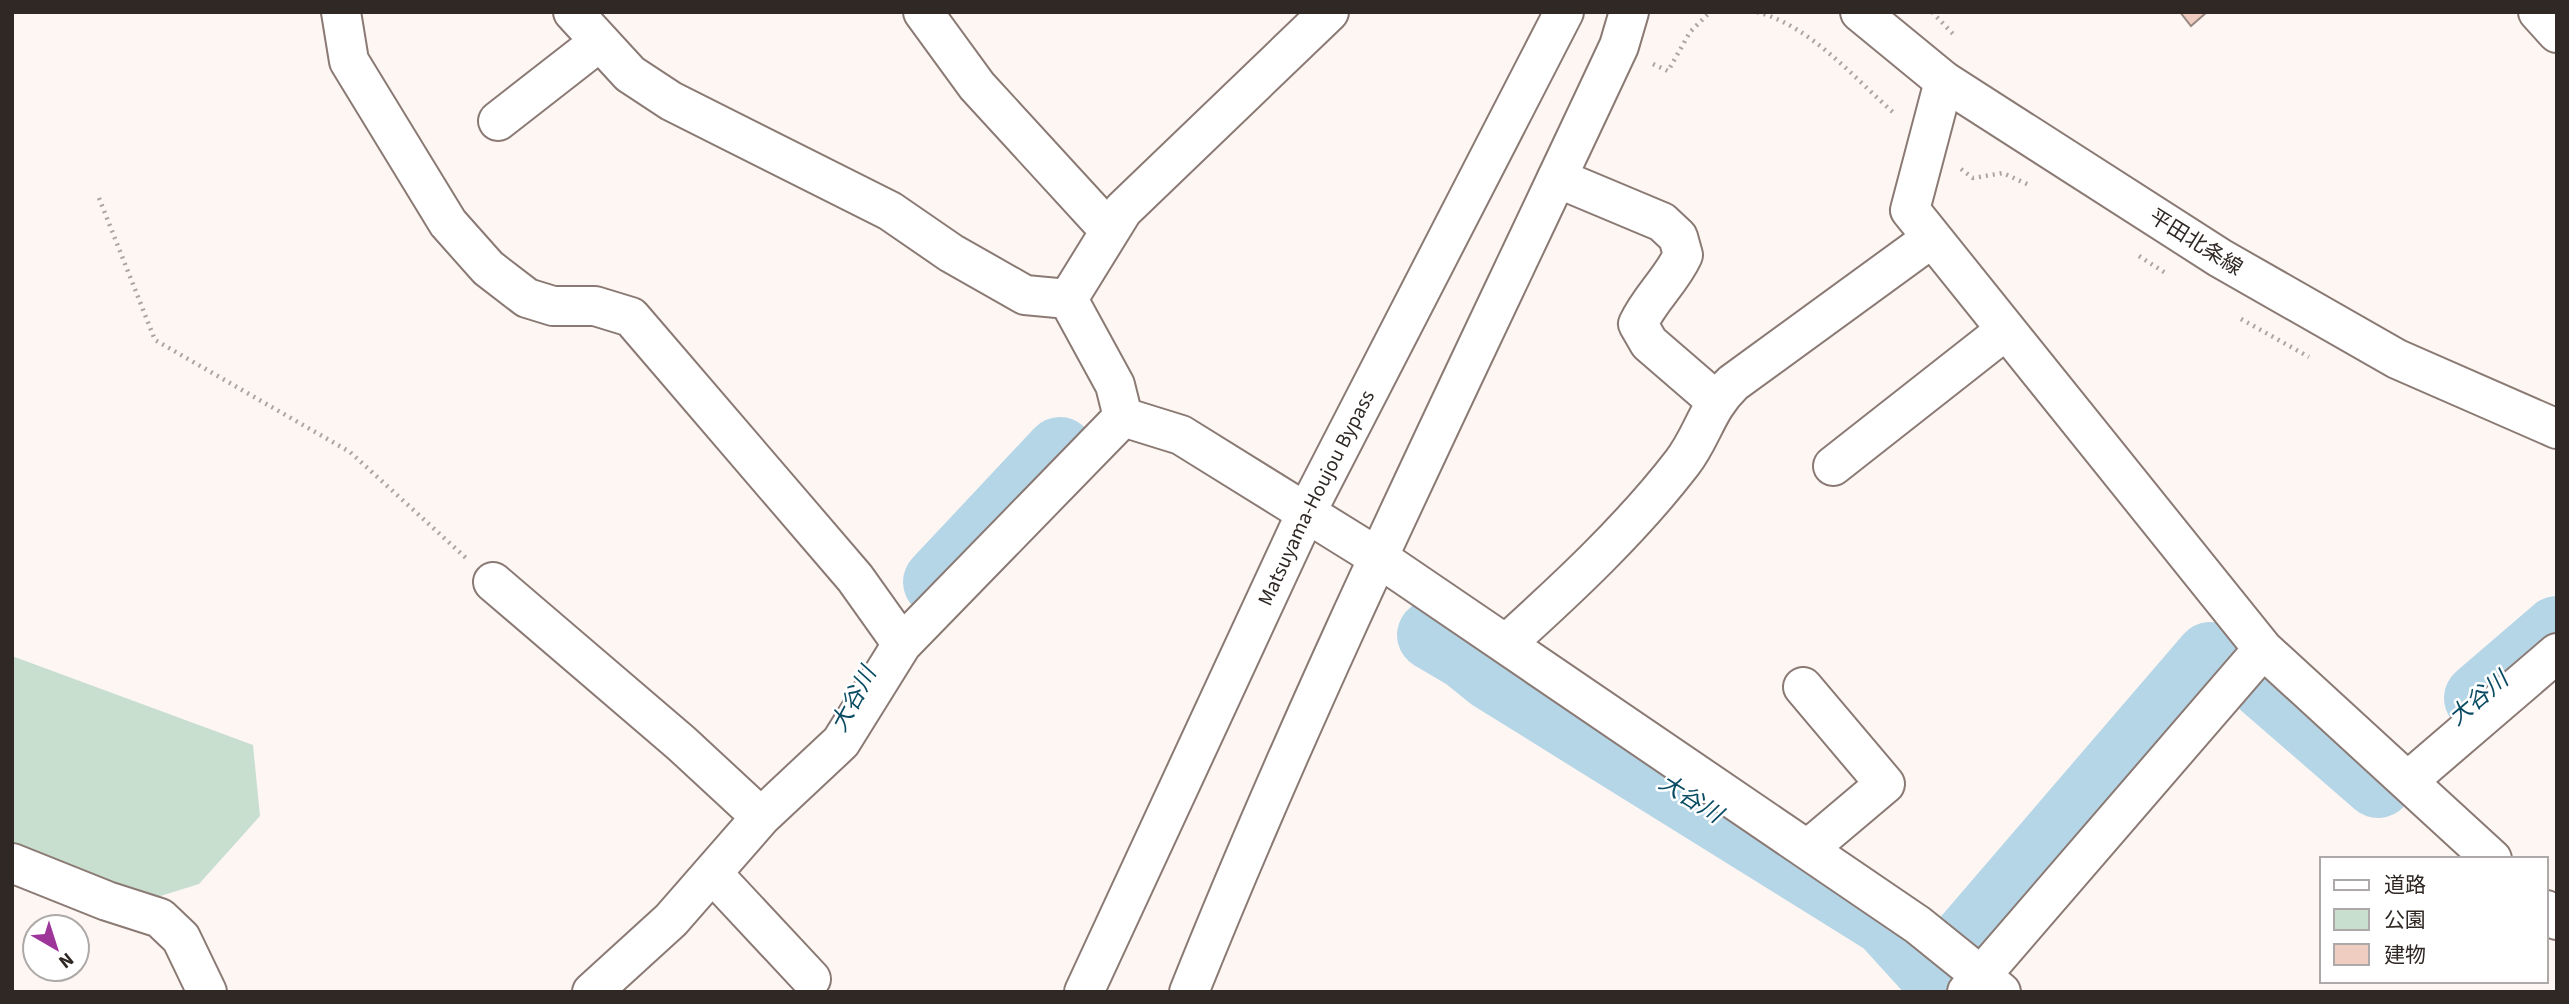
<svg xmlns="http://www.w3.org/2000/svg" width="2569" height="1004" viewBox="0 0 2569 1004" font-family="'Source Sans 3','Noto Sans JP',sans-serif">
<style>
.green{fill:#c8dfd0}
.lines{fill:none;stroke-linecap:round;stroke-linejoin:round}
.river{stroke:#b5d6e7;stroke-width:70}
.building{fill:#efcdc0;stroke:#9a8982;stroke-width:2}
.minor-casing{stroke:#8b7a74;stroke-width:42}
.major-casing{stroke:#8b7a74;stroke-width:42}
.highway-casing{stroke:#8b7a74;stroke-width:42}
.path{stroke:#ada5a2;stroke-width:4.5;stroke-dasharray:2 5;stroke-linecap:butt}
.minor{stroke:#fff;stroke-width:38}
.major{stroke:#fff;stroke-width:38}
.highway{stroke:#fff;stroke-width:38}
.labels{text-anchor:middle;stroke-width:5;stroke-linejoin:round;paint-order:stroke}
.street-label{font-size:21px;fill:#2f2825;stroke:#fff}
.water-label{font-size:23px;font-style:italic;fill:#094b63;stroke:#fff}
</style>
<rect width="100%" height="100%" fill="#fef6f3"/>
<path class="green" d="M12,656L253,745L260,816L199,884L135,904L12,861Z"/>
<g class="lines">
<path class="river" d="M938,582L1060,452
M1432,635L1466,655L1492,676L1886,921L1936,976
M2265,685L2378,783
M2479,698L2557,631
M1966,941L2210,657"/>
</g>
<path class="building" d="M2180,12H2207L2191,26Z"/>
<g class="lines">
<defs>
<path id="minor" d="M341,12L349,61L448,223L488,268L527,298L553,306H595L631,317L855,578L902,644
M573,12L630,74L671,101L890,211L951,253L1025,295L1068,299
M923,12L977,86L1109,230
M2538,12L2557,33
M1944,81L1910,210L2263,649L2492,859
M498,121L598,43
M1557,178L1662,222L1678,237L1683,255C1671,281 1650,298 1638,324L1649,343L1715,400
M1123,417L1181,435L1379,558L1918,925L2001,992
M1833,466L2006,330
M493,582L681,743L761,817
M1507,643C1569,587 1631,529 1682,463C1703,436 1706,409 1733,383L1932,238
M1803,687L1885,784L1808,849
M2409,780L2557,653
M12,863L107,901L160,918L181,938L207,992
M712,873L811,979
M2546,910L2557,920
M592,992L671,920L761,817L841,742L902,644L1123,417L1115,385L1068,299L1123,210L1329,12
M1967,992L2263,649"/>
<path id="major" d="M1860,12L1944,81L2220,258L2397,359L2557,429"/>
<g id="highway">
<path id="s1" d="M1084,992L1306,513L1564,12"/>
<path d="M1189,992C1318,670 1473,359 1619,46L1629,12"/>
</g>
</defs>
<use href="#minor" class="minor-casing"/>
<use href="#major" class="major-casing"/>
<use href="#highway" class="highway-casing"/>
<path class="path" d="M1757,12C1811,26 1854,78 1895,114
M1932,12L1956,37
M1653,64L1668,71L1690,32L1710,12
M1961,169L1973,178L2003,173L2029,185
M99,198L155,340L350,452L466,558
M2139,256L2167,274
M2241,319L2309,357"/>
<use href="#minor" class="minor"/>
<use href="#major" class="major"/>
<use href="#highway" class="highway"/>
</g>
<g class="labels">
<g class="street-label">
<text transform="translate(2196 242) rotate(32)" y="7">平田北条線</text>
<text dy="7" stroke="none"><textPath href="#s1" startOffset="546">Matsuyama-Houjou Bypass</textPath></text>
</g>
<g class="water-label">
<text transform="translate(2478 698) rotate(-40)" y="8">大谷川</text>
<text transform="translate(853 699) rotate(-62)" y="8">大谷川</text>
<text transform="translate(1691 798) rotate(32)" y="8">大谷川</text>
</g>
</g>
<rect width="2569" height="1004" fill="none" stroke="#2f2825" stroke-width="28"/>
<rect x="2320" y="857" width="228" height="126" fill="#ffffff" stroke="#aca9a8" stroke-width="2"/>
<rect x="2334" y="880" width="35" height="10" fill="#ffffff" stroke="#aca9a8" stroke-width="2"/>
<text x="2384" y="892" font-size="21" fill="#2f2825">道路</text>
<rect x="2334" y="909" width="35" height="21" fill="#c8dfd0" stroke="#aca9a8" stroke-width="2"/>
<text x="2384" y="927" font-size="21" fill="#2f2825">公園</text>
<rect x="2334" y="944" width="35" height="21" fill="#efcdc0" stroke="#aca9a8" stroke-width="2"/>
<text x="2384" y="962" font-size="21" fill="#2f2825">建物</text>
<g transform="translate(56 948) rotate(141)"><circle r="33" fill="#ffffff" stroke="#aca9a8" stroke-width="2"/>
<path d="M0-5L12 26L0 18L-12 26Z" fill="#9e3699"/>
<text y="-10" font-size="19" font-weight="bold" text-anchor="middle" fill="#2f2825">N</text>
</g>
</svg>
